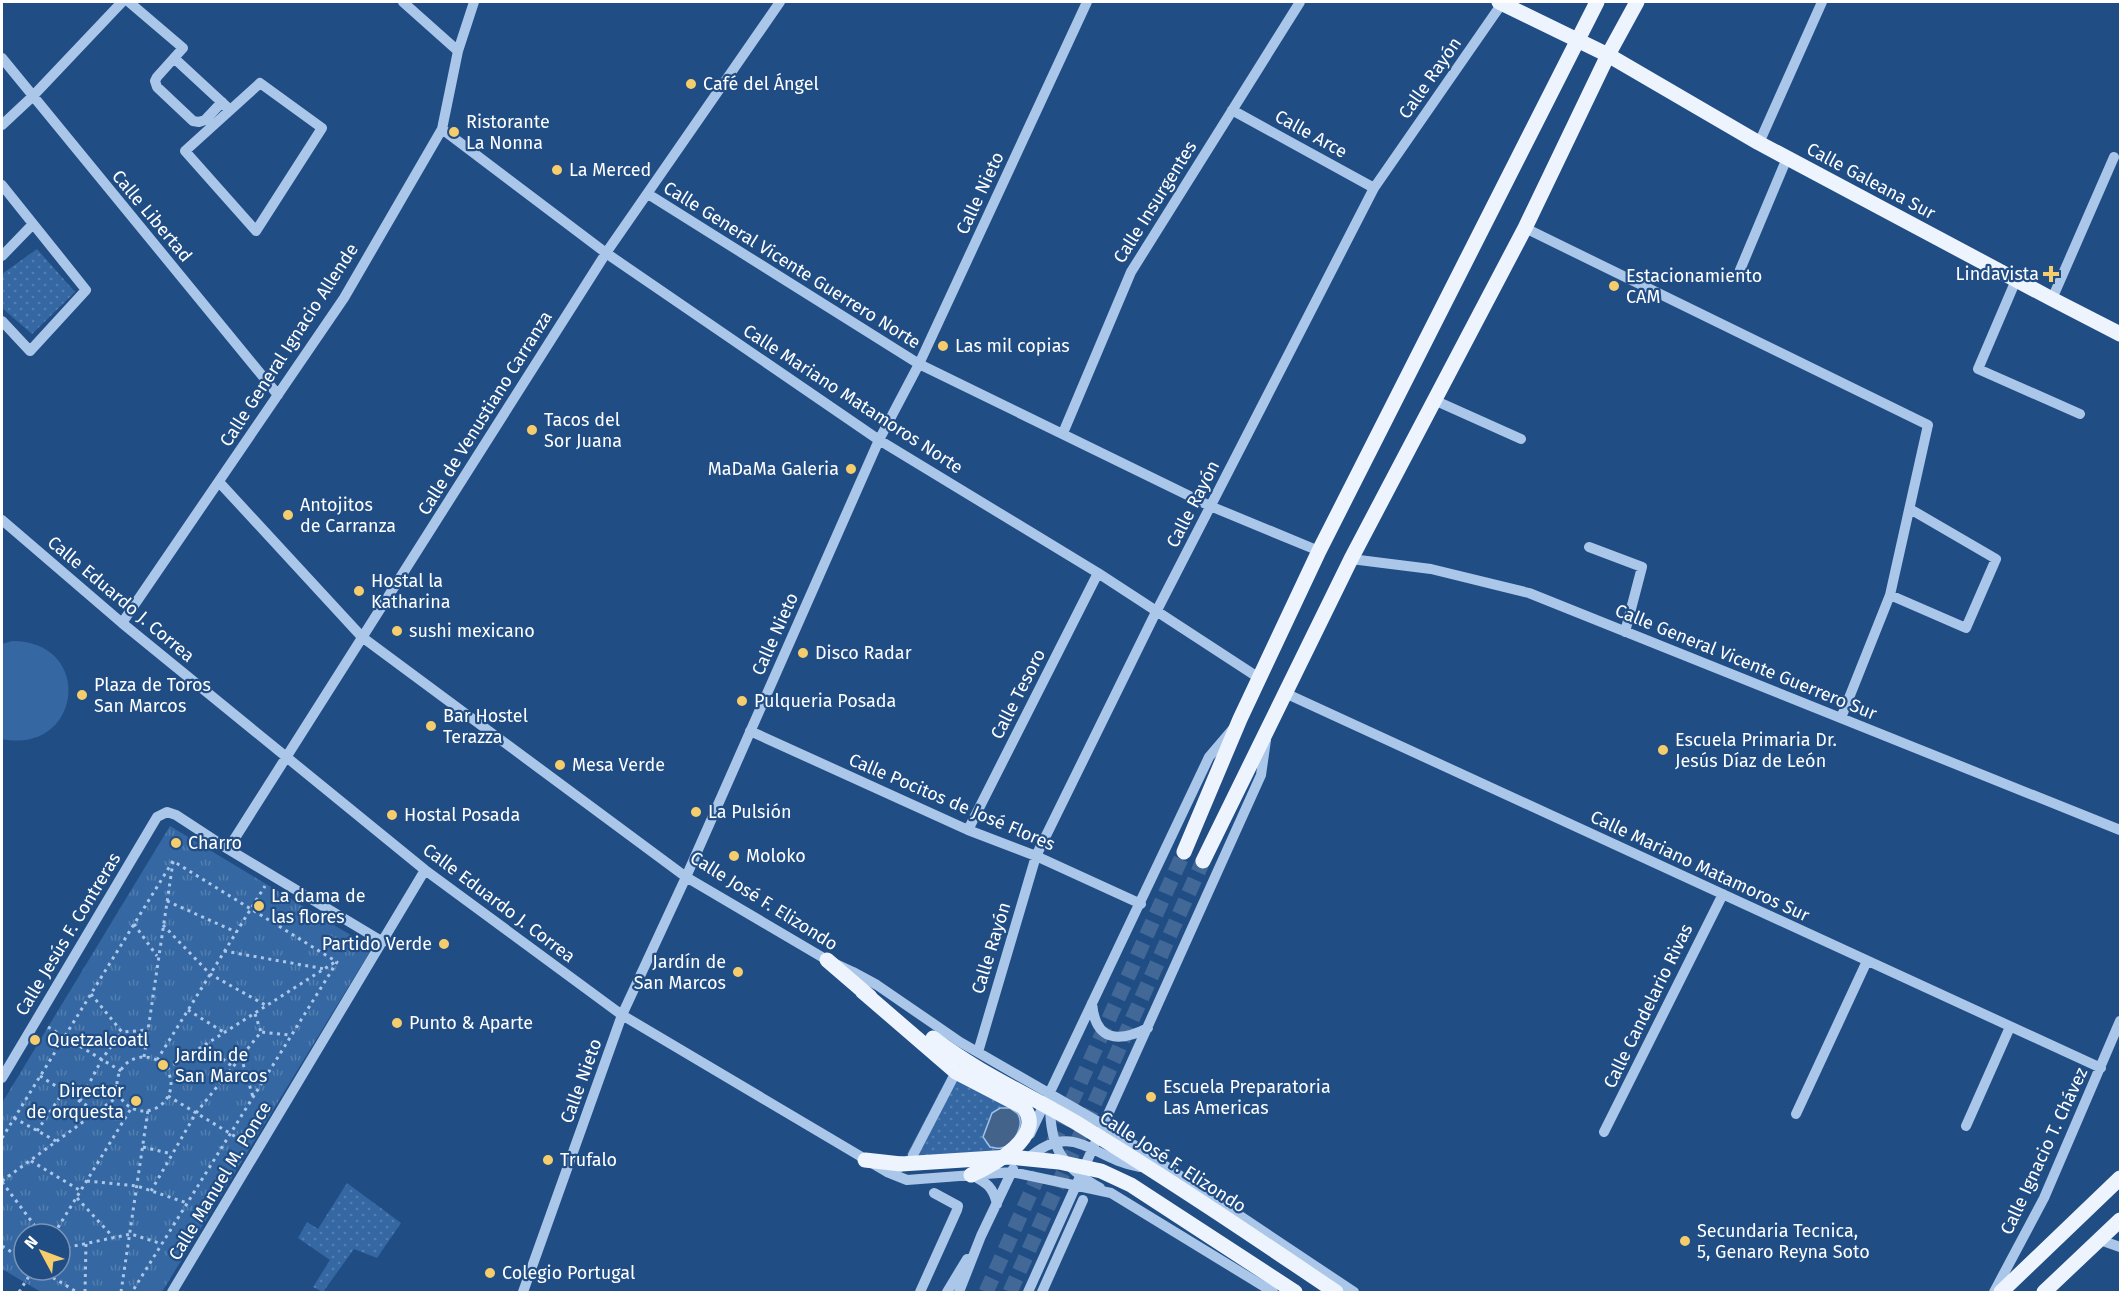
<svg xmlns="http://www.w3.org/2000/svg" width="2122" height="1294" viewBox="0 0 2122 1294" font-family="'Fira Sans',sans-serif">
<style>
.grass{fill:url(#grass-dots)}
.park{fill:url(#park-tufts);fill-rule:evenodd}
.pitch{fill:#3567a2}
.water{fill:#44638b;stroke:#9ec2ea;stroke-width:1.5}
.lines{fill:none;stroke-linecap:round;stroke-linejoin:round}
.major-tunnel{stroke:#426897;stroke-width:15;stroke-dasharray:15 8;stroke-linecap:butt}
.path{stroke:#aac7e9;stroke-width:3;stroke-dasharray:3 4.5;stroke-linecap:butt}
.minor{stroke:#aac7e9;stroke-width:10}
.major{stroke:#edf4fe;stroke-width:15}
.major-bridge{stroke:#edf4fe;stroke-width:15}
.poi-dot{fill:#f6cd6c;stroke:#214d85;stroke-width:2}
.labels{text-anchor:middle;stroke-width:4.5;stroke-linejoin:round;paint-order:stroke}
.street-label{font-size:18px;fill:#fff;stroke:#214d85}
.poi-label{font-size:18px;fill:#fff;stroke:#214d85;text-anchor:start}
</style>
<defs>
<pattern id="grass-dots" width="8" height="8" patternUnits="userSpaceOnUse" patternTransform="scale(1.5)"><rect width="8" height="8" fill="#3567a2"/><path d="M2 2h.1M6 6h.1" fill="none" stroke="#537eb0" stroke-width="1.8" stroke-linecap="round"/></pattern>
<pattern id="park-tufts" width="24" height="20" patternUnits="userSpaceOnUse" patternTransform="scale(1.5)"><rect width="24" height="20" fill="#3567a2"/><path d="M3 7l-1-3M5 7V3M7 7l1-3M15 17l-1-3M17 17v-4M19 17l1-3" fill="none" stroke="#537eb0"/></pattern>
</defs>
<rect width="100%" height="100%" fill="#214d85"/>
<path class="grass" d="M37,249L75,292L32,334L2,308V274Z
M949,1074L1019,1111L1024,1119L1023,1131L999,1153L905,1158Z
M347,1183L401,1223L377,1258L354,1249L323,1292L313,1287L330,1260L298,1238L307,1222L318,1229Z"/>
<path class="park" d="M170,826L372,948L162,1292H41L2,1269V1103ZM24,1234H60V1270H24Z"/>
<path class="pitch" d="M12,641C95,641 82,755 2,739V644Z"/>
<path class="water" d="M1000,1108H1010C1012,1110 1016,1112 1018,1114C1025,1126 1013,1146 1001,1148C997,1149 994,1147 990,1147L983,1137L992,1113Z"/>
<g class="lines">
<path class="major-tunnel" d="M986,1292L1184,852
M1010,1292L1203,861"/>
<path class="path" d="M167,901L236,932
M134,924L157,956
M163,925L210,974L267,1006
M224,951L325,969
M91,994L122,1032L148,1030
M188,1010L225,1033
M255,1014L261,1032
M48,1027L121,1071
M205,1045L233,1067
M144,1057L173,862
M241,1057L253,1097
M117 1084a27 27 0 1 1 54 0a27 27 0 1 1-54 0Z
M157,1060L265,886
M167,1069L335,962
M40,1076L97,1112
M168,1096L246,1143
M80,1101L102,1059L122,1032
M14,1118L56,1141
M37,1131L64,1091
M2,1138L173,861L337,962L132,1292
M143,1147L172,1154
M31,1161L81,1191
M2,1181L120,1095
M87,1181L137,1186L187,1203
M2,1182L41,1234
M151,1191L196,1113L261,1032L290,1035
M77,1198L114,1238
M54,1234L132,1107
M2,1246L24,1260
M60,1249L131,1234L162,1244
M40,1270L77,1292
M19,1292L33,1270
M85,1292L86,1244
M121,1292L148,1110"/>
<path class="minor" d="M129,2L183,48L157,77L155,81L157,87L193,121L199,122L205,120L222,102
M403,2L458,51
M2,58L278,395
M174,58L227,107
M260,83L322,128L256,231L185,151Z
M1232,110L1374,188
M2,125L32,97L122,2
M442,129L606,253L879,440L1098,573L1259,678
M1759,143L1822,2
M2,185L86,290L30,351L2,321
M648,194L919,364L1210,506L1319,551
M1525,228L1928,425L1890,595L1841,718
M2,256L33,224
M1740,270L1787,158
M2016,280L1978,369L2080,414
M2052,299L2114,157
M1434,400L1521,439
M1063,433L1131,272L1300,2
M219,482L362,637L686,877L827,960L853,972L877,985L960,1042L1104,1125L1354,1292
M2,520L122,623L425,870L622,1015L887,1172L907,1180L1012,1172L1111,1193L1273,1292
M1589,547L1642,567L1625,632
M1351,559L1431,569L1529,593L2120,830
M1890,595L1966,628L1996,559L1910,509
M122,623L344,298L442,129L458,51L474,2
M1285,693L2101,1068
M750,731L968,830L1036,856L1141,904
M968,830L1098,573
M228,849L606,253L780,2
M1092,1003C1095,1041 1118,1043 1148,1028
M978,1052L1036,856L1153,618L1374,188L1503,2
M2,1078L157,817L167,812L176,815L228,849L383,942
M1050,1104C1050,1148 1062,1167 1100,1188
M1796,1114L1867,961
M1966,1126L2010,1027
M1604,1132L1723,894
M1030,1134L1209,757L1232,730
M913,1155L956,1072
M1026,1160C1074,1118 1091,1159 1140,1167
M972,1175C987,1183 993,1187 997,1204
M2100,1240L2120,1247
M172,1292L425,870
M523,1292L622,1015L686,877L879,440L919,364L1087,2
M920,1292L957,1210L958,1206L934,1193
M947,1292L967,1259
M959,1292L981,1236L1013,1169
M1028,1292L1261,775L1266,740
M1042,1292L1083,1200
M1994,1292L2044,1198L2120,1021"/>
<path class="major" d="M1499,2L1608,55L1759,143L2052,299L2120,334
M1184,852L1240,719L1319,551L1597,2
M1203,861L1351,559L1525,228L1608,55L1637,2
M827,960L870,997
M862,991L956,1072L1023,1107C1048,1135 992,1166 971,1175
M865,1160L901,1164
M2001,1292L2120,1178
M2044,1292L2120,1220"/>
<path class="major-bridge" d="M933,1038C977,1072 1027,1094 1075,1122C1164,1176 1250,1234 1336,1292
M901,1164L1010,1157L1059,1162L1101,1171L1131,1185L1295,1292"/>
</g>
<g class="poi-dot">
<circle cx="691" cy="84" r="6"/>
<circle cx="454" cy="132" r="6"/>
<circle cx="557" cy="170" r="6"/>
<path d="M2048 265h6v6h6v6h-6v6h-6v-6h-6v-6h6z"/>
<circle cx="1614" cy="286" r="6"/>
<circle cx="943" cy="346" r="6"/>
<circle cx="532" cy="430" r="6"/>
<circle cx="851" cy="469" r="6"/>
<circle cx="288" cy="515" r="6"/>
<circle cx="359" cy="591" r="6"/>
<circle cx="397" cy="631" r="6"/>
<circle cx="803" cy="653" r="6"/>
<circle cx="82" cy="695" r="6"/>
<circle cx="742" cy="701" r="6"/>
<circle cx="431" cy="726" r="6"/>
<circle cx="1663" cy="750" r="6"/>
<circle cx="560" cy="765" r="6"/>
<circle cx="696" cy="812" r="6"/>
<circle cx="392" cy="815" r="6"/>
<circle cx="176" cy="843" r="6"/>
<circle cx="734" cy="856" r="6"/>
<circle cx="259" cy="906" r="6"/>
<circle cx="444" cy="944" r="6"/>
<circle cx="738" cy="972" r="6"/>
<circle cx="397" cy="1023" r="6"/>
<circle cx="35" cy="1040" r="6"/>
<circle cx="163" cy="1065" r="6"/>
<circle cx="1151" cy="1097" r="6"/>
<circle cx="136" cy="1101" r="6"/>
<circle cx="548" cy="1160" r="6"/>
<circle cx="1685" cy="1241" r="6"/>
<circle cx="490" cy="1273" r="6"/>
</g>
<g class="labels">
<g class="street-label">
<text transform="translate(1430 78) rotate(-55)" y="6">Calle Rayón</text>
<text transform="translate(1311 134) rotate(29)" y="6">Calle Arce</text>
<text transform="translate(1871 181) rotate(28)" y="6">Calle Galeana Sur</text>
<text transform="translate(980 193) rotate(-65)" y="6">Calle Nieto</text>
<text transform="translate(1155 202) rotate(-58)" y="6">Calle Insurgentes</text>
<text transform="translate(152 216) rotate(50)" y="6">Calle Libertad</text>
<text transform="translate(792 265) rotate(32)" y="6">Calle General Vicente Guerrero Norte</text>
<text transform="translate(289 345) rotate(-57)" y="6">Calle General Ignacio Allende</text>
<text transform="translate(853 399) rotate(33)" y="6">Calle Mariano Matamoros Norte</text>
<text transform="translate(485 413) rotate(-58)" y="6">Calle de Venustiano Carranza</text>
<text transform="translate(1193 504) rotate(-63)" y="6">Calle Rayón</text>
<text transform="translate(121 599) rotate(40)" y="6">Calle Eduardo J. Correa</text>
<text transform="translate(775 634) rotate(-66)" y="6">Calle Nieto</text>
<text transform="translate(1746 662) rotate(22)" y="6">Calle General Vicente Guerrero Sur</text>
<text transform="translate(1018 694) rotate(-63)" y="6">Calle Tesoro</text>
<text transform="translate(952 802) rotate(23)" y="6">Calle Pocitos de José Flores</text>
<text transform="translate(1700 866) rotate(25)" y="6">Calle Mariano Matamoros Sur</text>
<text transform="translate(764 901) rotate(32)" y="6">Calle José F. Elizondo</text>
<text transform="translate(499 903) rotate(37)" y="6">Calle Eduardo J. Correa</text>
<text transform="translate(68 934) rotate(-59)" y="6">Calle Jesús F. Contreras</text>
<text transform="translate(991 948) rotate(-73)" y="6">Calle Rayón</text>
<text transform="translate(1648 1006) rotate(-64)" y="6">Calle Candelario Rivas</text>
<text transform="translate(581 1081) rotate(-70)" y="6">Calle Nieto</text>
<text transform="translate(2044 1151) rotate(-65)" y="6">Calle Ignacio T. Chávez</text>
<text transform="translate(1173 1162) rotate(33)" y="6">Calle José F. Elizondo</text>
<text transform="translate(220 1181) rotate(-59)" y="6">Calle Manuel M. Ponce</text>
</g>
<g class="poi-label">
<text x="703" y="90">Café del Ángel</text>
<text x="466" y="128">Ristorante<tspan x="466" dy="21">La Nonna</tspan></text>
<text x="569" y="176">La Merced</text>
<text x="2039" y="280" text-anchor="end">Lindavista</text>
<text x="1626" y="282">Estacionamiento<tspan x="1626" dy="21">CAM</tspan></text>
<text x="955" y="352">Las mil copias</text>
<text x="544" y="426">Tacos del<tspan x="544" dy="21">Sor Juana</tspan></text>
<text x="839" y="475" text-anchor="end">MaDaMa Galeria</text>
<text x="300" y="511">Antojitos<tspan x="300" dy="21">de Carranza</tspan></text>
<text x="371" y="587">Hostal la<tspan x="371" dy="21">Katharina</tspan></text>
<text x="409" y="637">sushi mexicano</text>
<text x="815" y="659">Disco Radar</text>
<text x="94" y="691">Plaza de Toros<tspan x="94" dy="21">San Marcos</tspan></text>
<text x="754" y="707">Pulqueria Posada</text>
<text x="443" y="722">Bar Hostel<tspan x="443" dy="21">Terazza</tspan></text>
<text x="1675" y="746">Escuela Primaria Dr.<tspan x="1675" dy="21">Jesús Díaz de León</tspan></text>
<text x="572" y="771">Mesa Verde</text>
<text x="708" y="818">La Pulsión</text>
<text x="404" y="821">Hostal Posada</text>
<text x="188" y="849">Charro</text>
<text x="746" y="862">Moloko</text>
<text x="271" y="902">La dama de<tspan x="271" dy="21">las flores</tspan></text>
<text x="432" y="950" text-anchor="end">Partido Verde</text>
<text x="726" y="968" text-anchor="end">Jardín de<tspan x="726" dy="21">San Marcos</tspan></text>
<text x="409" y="1029">Punto &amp; Aparte</text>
<text x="47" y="1046">Quetzalcoatl</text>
<text x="175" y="1061">Jardin de<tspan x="175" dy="21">San Marcos</tspan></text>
<text x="1163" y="1093">Escuela Preparatoria<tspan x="1163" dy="21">Las Americas</tspan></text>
<text x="124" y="1097" text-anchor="end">Director<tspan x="124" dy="21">de orquesta</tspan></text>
<text x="560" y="1166">Trufalo</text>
<text x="1697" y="1237">Secundaria Tecnica,<tspan x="1697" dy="21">5, Genaro Reyna Soto</tspan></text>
<text x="502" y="1279">Colegio Portugal</text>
</g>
</g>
<rect width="2122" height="1294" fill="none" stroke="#ffffff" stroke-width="6"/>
<g transform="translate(42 1252) rotate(311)"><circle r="28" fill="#214d85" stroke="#7a94b6" stroke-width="1.5"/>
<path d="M0-4.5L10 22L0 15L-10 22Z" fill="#f6cd6c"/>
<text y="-9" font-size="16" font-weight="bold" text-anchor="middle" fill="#ffffff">N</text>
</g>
</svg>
